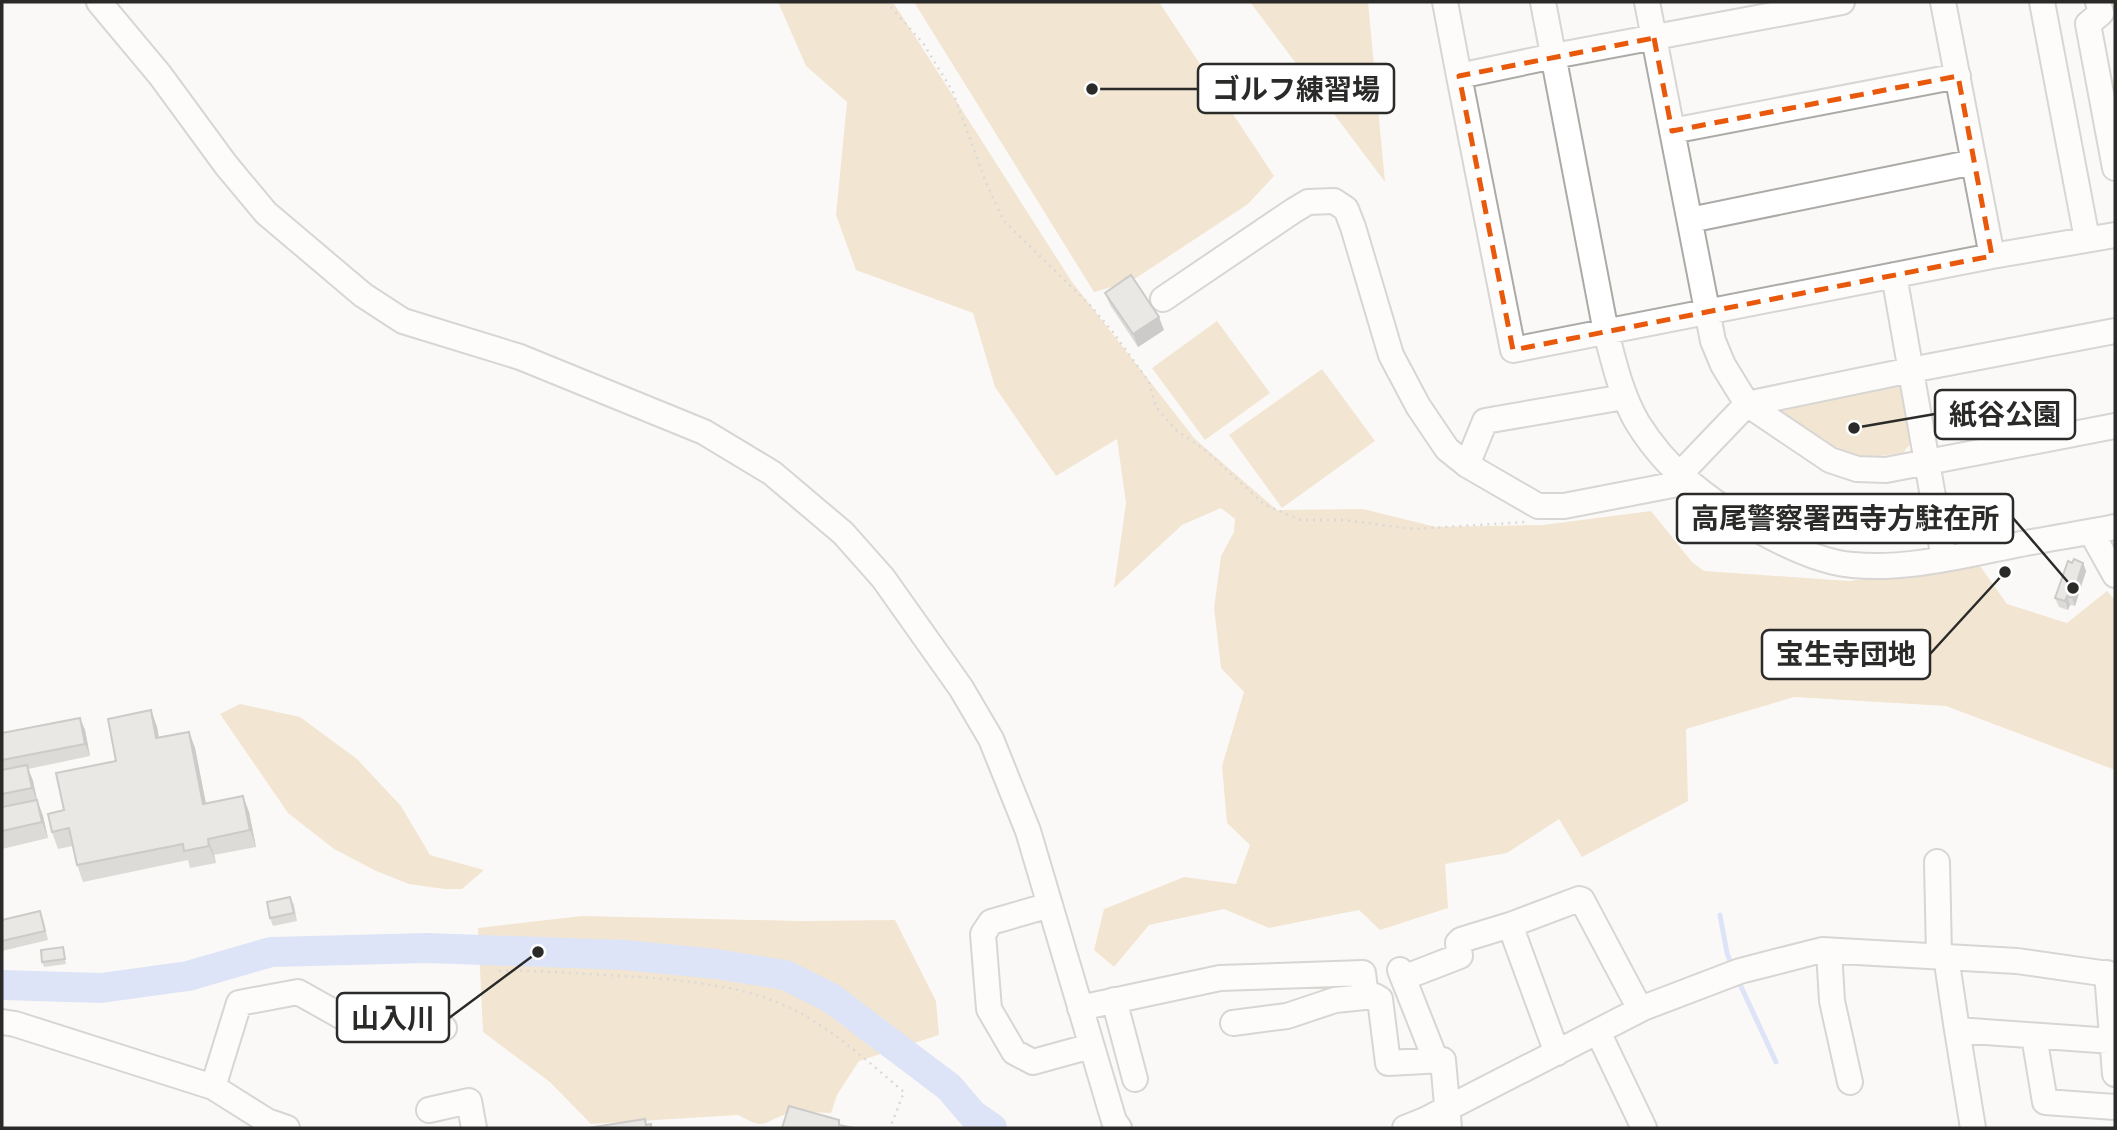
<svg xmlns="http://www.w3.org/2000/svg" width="2117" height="1130" viewBox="0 0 2117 1130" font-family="Spectral,'Noto Sans JP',serif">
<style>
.green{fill:#e7cda4}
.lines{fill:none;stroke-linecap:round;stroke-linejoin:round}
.stream{stroke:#b9caf6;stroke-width:5}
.river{stroke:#b9caf6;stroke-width:30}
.minor-casing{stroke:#acaaa7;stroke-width:28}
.path{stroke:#b3b2b0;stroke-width:2.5;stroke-dasharray:2 5;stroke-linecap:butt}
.minor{stroke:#fff;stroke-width:24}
.wall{fill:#b5b5b2}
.shaded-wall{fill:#949391}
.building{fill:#d3d2cf;stroke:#949391;stroke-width:2}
.marked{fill:none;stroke:#e8590c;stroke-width:5;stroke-dasharray:14 9;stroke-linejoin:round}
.leader{fill:none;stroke:#2a2a29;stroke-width:2.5}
.callout-dot{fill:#2a2a29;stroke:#fff;stroke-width:2.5}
.callout{fill:#fff;stroke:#2a2a29;stroke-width:2.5}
.callout-label{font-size:28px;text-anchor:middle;font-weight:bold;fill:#2a2a29}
</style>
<rect width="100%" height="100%" fill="#fbf9f7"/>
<path class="green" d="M778,2H893L1072,282L1195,439L1277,510L1363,509L1436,527L1543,525L1651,511L1692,562L1704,571L1849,581L1978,563L2007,604L2067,623L2107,591L2115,600V770L1946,706L1794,697L1686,729L1688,801L1582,857L1559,819L1507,853L1445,864L1448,908L1380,930L1359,910L1269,928L1224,909L1149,925L1114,967L1094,950L1104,909L1184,877L1236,884L1250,845L1227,823L1222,766L1244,692L1221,668L1214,608L1221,556L1234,532L1235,519L1221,508L1182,525L1114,588L1126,503L1117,439L1056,476L995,387L973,313L856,270L836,215L847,102L806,66Z
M914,2H1159L1274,176L1248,204L1130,282L1094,292Z
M1250,2H1368L1385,182Z
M1217,321L1270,393L1205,440L1152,368Z
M1322,369L1375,441L1282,508L1229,435Z
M1894,383L1904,389L1912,442L1903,453L1857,459L1844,456L1775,413L1780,404Z
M240,704L300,717L357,759L401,806L430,855L484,870L462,889H444L409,884L376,871L334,849L288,813L220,714Z
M582,916L801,921L895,920L936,1001L939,1035L859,1061L837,1095L831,1113C817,1113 798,1109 786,1114C759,1124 767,1130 738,1115L591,1124L550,1082L483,1032L478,928Z"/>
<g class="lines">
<path class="stream" d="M1720,915L1727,953L1732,966
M1738,980L1776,1062"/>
<path class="river" d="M2,985L101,988L188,976L271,952L428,948L625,955L716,964L785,975L831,998L949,1087L973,1115L992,1128"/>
<defs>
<path id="minor" d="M99,2L160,75L226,165L266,213L363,295L403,321L520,357L704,432L772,473L843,533L883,578L961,688L991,739L1028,831L1114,1121L1119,1128
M1445,2L1459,76
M1543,2L1606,332C1614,363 1621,394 1637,422C1650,443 1669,466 1689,482C1728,515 1802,561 1853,565C1906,570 1959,556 2011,546C2045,539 2081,534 2115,527
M1647,2L1713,341L1723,365L1747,404L1830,460L1857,469L1886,470L2115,426
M1842,2L1554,56L1459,76L1513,350L1992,256L2115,235
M1943,2L1992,256
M2042,2L2087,239
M2098,2L2101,13L2088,24L2115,168
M1672,131L1958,76
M1690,220L1974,162
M1894,275L1944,559
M1163,299L1293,211L1308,202L1334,201L1346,209L1353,227L1391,355L1418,406L1447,449L1467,465L1538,506H1564L1688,482
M1467,465L1485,421L1624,397
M1680,474L1747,404L1911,370L2115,331
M2091,532L2115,575
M1937,862L1939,956
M1050,905L991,922L983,934L989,1009L1014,1052L1033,1062L1091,1046
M1510,925L1557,1053
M1829,951L1832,1001L1850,1082
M1949,957L1948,970L1957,1030L1973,1128
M1400,970L1436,1061
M2107,973L2115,1074
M1403,978L1460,956L1458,943L1461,940L1510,925L1579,899L1582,900L1640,1009
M1114,1000L1135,1079
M1080,1008L1220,978L1363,973L1366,997
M2,1022L15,1024L213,1087L267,1121L287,1128
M1233,1023L1287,1016L1335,1000L1375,996L1380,999L1388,1063L1443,1060L1449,1128
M1957,1030L2112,1041
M1598,1032L1644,1128
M2034,1036L2045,1102L2115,1107
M213,1087L239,1003L298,992L355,1024L444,1028
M429,1110L469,1101L474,1128
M1405,1128L1425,1120L1643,1008L1740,971L1822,950L2017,961L2115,975"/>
</defs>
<use href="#minor" class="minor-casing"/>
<path class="path" d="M886,2L923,43L953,92L985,180L1003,220L1089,304L1113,332L1149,382L1156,407L1177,431L1204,449L1265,505L1301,520H1344L1414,529L1526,522
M499,971C536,970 569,973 605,975C669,979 745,982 802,1014C839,1035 872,1065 904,1092L890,1128"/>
<use href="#minor" class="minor"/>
</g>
<path class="wall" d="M1105,293L1164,330L1138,347L1110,305Z
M2072,563H2083L2086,571L2075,606L2070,605L2068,610L2059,607L2055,598Z
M151,710L157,727L159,738L189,732L195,748L206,803L243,796L249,812L256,847L214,855L216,863L190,868L188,860L83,882L77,865L73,846L58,849L52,832L64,810L116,761Z
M80,718L85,730L90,756L28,769L33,781L37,800L43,816L48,838L2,849V733Z
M290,897L294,905L297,921L273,926L270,918Z
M43,919L48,940L2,951V920Z
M63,947L66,964L44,967L42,962Z"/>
<path class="shaded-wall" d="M1159,317L1164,330L1138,347L1133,334Z
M2083,563L2086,571L2075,606L2072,598Z
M2067,596L2070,605L2068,610L2065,601Z
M151,710L157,727L162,755L156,738Z
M80,718L85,730L90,756L85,744Z
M189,732L195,748L209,820L203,804Z
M27,765L33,781L38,804L32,788Z
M243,796L249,812L256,847L250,830Z
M37,800L43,816L48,838L42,822Z
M208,839L214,855L216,863L209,846Z"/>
<path class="building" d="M1131,275L1159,317L1133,334L1105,293Z
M2074,559L2083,563L2072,598L2067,596L2065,601L2055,598L2068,561L2072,563Z
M151,710L156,738L189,732L203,804L243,796L250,830L208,839L209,846L184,851L183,844L77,865L69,828L52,832L48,814L64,810L56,773L116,761L108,719Z
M80,718L85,744L2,760V733Z
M27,765L32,788L2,794V770Z
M37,800L42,822L2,831V807Z
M290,897L294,913L270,918L267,902Z
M40,911L45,931L2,941V920Z
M63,947L65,959L42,962L41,950Z
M789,1106L839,1120V1125L854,1128H782Z
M645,1119L646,1125L651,1124V1128H588Z"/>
<path d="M0 0H2117V1130H0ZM1654,38L1672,131L1958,76L1992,256L1513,350L1459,76Z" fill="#fbf9f7" fill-opacity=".55" fill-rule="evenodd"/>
<path class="marked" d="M1654,38L1672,131L1958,76L1992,256L1513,350L1459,76Z"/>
<path class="leader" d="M1092 89L1198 89M1854 428L1935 414M2073 588L2013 518M2005 572L1930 654M538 952L449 1018"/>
<g class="callout-dot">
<circle cx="1092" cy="89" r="7"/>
<circle cx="1854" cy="428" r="7"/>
<circle cx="2073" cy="588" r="7"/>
<circle cx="2005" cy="572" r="7"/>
<circle cx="538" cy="952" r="7"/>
</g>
<g class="callout">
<rect x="1198" y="64" width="196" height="49" rx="7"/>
<rect x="1935" y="390" width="140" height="49" rx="7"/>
<rect x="1677" y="494" width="336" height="49" rx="7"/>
<rect x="1762" y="630" width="168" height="49" rx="7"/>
<rect x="337" y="993" width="112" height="49" rx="7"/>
</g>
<g class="callout-label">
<text x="1296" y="99">ゴルフ練習場</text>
<text x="2005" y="424">紙谷公園</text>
<text x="1845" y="528">高尾警察署西寺方駐在所</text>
<text x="1846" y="664">宝生寺団地</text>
<text x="393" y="1028">山入川</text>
</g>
<rect width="2117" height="1130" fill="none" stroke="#2a2a29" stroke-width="7"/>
</svg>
